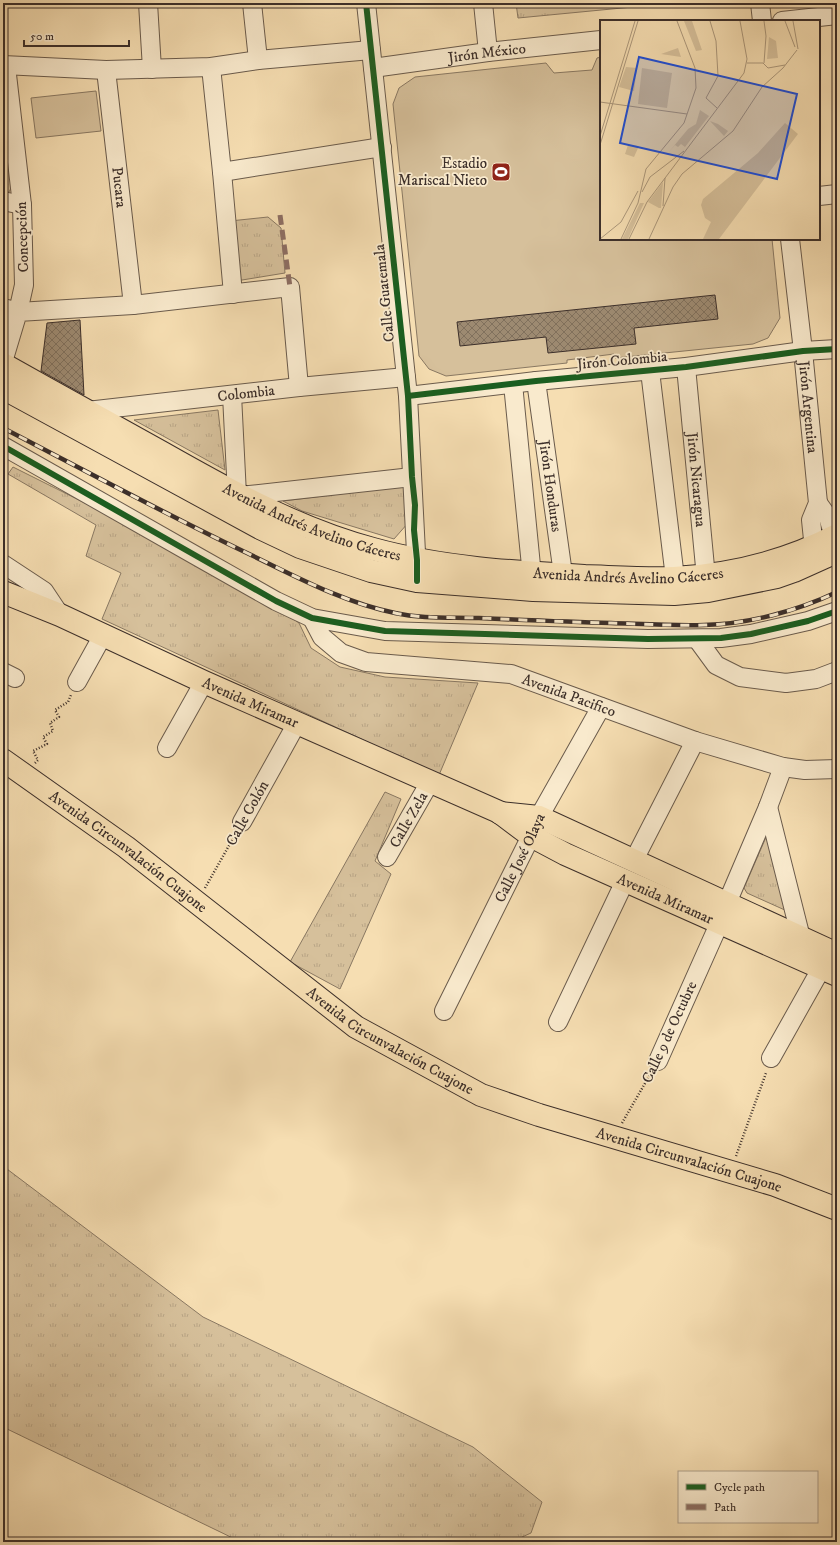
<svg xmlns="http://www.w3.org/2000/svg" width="840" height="1545" viewBox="0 0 840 1545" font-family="'IM FELL DW Pica',serif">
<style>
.grass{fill:#d6c09b;stroke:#897862}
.park{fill:url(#park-tufts);stroke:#897862}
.building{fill:url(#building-cross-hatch);stroke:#3c2f2a}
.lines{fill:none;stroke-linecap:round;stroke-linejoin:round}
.minor-casing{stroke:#6a5b4c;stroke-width:20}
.major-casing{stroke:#3c2f2a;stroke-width:24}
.highway-casing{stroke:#3c2f2a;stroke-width:24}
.path{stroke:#3c2f2a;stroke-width:2.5;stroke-dasharray:1 2;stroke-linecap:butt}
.minor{stroke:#f9eacd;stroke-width:18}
.major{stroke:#f6deb2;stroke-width:22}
.highway{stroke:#f6deb2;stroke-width:22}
.rail-casing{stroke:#3c2f2a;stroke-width:4.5}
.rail{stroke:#f9eacd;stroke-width:3;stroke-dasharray:9;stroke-linecap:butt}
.quiet{stroke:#8d6e63;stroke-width:5;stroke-dasharray:10 5;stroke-linecap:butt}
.cycleway-casing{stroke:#f9eacd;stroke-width:8}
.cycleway{stroke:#1b5e20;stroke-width:6}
.labels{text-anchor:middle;stroke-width:3.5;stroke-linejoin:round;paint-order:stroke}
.street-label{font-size:15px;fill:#3c2f2a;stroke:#f9eacd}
.poi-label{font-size:15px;fill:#3c2f2a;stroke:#f9eacd;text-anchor:end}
.inset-road{fill:none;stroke:#ac987c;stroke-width:1}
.view{fill:#1d4ed8;fill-opacity:0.15;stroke:#1d4ed8;stroke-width:2}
.inset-edge{fill:none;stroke:#3c2f2a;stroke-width:2}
</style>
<defs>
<pattern id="park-tufts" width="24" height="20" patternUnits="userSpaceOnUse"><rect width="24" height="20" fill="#d6c09b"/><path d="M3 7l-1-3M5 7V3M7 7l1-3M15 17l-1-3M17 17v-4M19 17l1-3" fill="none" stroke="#b9a586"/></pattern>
<pattern id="building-cross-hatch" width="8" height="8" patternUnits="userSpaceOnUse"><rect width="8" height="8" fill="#9d8a71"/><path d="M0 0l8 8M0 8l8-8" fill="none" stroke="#81715d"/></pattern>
</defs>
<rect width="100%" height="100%" fill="#f6deb2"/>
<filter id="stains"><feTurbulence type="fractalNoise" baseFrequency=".005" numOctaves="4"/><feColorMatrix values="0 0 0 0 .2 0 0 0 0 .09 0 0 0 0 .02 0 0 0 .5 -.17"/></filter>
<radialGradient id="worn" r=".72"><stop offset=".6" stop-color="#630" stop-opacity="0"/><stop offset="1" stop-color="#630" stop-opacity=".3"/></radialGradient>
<path class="grass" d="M601,57V239H772L780,318L768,338L753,344L615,358L614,354L567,360V363L446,376L429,369L419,356L393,104L399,88L415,77L546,63L554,73L592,70L597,58Z
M96,91L101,131L36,138L31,98Z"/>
<path class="park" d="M516,3H674L518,18Z
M3,103L13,184L9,192L3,193Z
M268,217L281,228L285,273L236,281L230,221Z
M218,410L225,470L134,420Z
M13,467L103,512L275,606L299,623L311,648L340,667L385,677L478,683L439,775L102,619L121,573L86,556L96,525L8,474Z
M404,486L408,523L394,539L302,511L283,501Z
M385,792L401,799L375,861L391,874L340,989L290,962Z
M767,835L787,911L747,893L744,888Z
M3,1166L203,1317L473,1447L542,1502L531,1533L522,1537L519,1542H241L3,1427Z"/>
<path class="building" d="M715,295L718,319L634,328L636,344L548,353L546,337L460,346L457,322Z
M80,320L84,395L41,371L47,323Z"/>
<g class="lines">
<defs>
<g id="minor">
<path d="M148,3L152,69"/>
<path d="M252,3L258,60"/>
<path d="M366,3L408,396L417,572"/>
<path d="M483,3L488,52"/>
<path d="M760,3L762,21"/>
<path d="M782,21L837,15"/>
<path d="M3,65L106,70L211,67L258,60L371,50"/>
<path d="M211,67L222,172L233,294"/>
<path id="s1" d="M373,68L488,52L601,40"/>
<path id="s2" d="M106,70L133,305"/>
<path d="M222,172L382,147"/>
<path d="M819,196L837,194"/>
<path d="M3,201L22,205"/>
<path id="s3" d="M790,239L803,351L818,503L811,520L815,559"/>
<path d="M3,308L18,312L24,285L22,205L6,66"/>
<path d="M3,362L18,312L133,305L290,287L299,387"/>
<path id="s4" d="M686,367L707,588"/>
<path d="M650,371L675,578L674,590"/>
<path id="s5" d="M536,381L563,574V588"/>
<path d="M513,384L533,586"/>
<path d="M232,395L237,495"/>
<path d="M408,396L536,381L686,367L803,351L837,349"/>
<path id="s6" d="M87,411L299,387L406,377"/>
<path d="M3,446L200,558L276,601L312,618L385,631L648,639L721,638L751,634L808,621L837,611"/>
<path d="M240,496L412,477"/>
<path d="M818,503L828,517L837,546"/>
<path d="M3,564L44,591L60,615"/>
<path id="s7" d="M312,618L322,637L341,653L366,662L511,674L695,741L783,767L805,770L837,769"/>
<path d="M697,639L716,665L740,677L786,683L816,679L837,671"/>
<path d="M3,672L15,678"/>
<path d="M77,682L103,635"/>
<path d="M167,748L204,682"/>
<path d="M768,807L801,938"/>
<path d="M242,822L297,723"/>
<path id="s8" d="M387,857L430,782"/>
<path d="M634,860L695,741"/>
<path d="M727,903L768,807L783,767"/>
<path id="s9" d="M444,1011L531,836L539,817L601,707"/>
<path d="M558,1022L625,881"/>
<path d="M771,1058L821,969"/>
<path d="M658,1061L719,924"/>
</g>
<g id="major">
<path id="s10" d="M3,592L60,615L204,682L499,812L531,836L565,854L837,975"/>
<path id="s11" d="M3,760L126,847L356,1027L481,1095L539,1115L775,1185L837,1209"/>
<path d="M500,813L539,817L837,954"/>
</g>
<g id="highway">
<path id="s12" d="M3,364C56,394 109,423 163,453C230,491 298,529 373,549C442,568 514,572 585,576C615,577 645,579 674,578C730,575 787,561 837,535"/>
<path d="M3,388L262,529L300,547L371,571L417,581L533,590L674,594L708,591L777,577L794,571L834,553"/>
</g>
</defs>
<use href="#minor" class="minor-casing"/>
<use href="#major" class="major-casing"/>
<use href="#highway" class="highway-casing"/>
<path class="path" d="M35,763L38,760L33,751L47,744L43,737L53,731L50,723L59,717L55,710L68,702L71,695
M205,888L235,835
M622,1123L651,1073
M736,1156L766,1073"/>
<use href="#minor" class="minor"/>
<use href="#major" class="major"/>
<use href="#highway" class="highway"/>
<defs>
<path id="rail" d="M3,428C84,470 165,514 247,553C295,576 342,602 395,613C422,619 451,617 479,618C523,620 567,622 611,623C642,624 674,626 704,625C749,624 797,611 837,592"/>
</defs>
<use href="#rail" class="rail-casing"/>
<use href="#rail" class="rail"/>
<path class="quiet" d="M280,215L290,287"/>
<defs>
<path id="cycleway" d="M366,3L408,396L412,477L415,505L414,530L417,560V581
M408,396L536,381L686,367L803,351L837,349
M3,446L200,558L276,601L312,618L385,631L648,639L721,638L751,634L808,621L837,611"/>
</defs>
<use href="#cycleway" class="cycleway-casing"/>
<use href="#cycleway" class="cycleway"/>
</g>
<defs>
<symbol id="stadium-square" viewBox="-11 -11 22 22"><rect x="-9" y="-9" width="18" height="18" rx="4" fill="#8f2418" stroke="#f9eacd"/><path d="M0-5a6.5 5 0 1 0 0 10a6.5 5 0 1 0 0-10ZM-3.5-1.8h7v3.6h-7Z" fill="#fff"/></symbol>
</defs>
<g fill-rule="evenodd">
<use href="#stadium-square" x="490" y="161" width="22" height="22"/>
</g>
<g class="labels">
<g class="street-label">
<text dy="5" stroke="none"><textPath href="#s1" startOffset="115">Jirón México</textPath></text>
<text dy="5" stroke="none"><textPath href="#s2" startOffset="118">Pucara</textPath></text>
<text transform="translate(22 237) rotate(-92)" y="5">Concepción</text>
<text transform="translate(384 293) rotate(-96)" y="5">Calle Guatemala</text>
<text transform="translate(622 360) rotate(-5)" y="5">Jirón Colombia</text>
<text dy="5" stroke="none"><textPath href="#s6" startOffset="160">Colombia</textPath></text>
<text dy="5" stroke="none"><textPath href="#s3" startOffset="169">Jirón Argentina</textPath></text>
<text dy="5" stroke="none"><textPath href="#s4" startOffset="113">Jirón Nicaragua</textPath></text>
<text dy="5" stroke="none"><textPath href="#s5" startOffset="106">Jirón Honduras</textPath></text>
<text dy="5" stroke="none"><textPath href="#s12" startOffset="348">Avenida Andrés Avelino Cáceres</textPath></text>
<text dy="5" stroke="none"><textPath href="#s12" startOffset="672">Avenida Andrés Avelino Cáceres</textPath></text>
<text dy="5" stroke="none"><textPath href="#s7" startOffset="280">Avenida Pacifico</textPath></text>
<text dy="5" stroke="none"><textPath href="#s10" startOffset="271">Avenida Miramar</textPath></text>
<text transform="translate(247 813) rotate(-61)" y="5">Calle Colón</text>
<text dy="5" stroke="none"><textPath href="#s8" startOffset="43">Calle Zela</textPath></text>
<text dy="5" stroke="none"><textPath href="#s11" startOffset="155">Avenida Circunvalación Cuajone</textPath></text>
<text dy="5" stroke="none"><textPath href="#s9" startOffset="171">Calle José Olaya</textPath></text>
<text dy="5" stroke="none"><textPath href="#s10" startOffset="731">Avenida Miramar</textPath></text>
<text transform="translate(669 1032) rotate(-65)" y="5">Calle 9 de Octubre</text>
<text dy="5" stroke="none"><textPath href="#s11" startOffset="479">Avenida Circunvalación Cuajone</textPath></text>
<text dy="5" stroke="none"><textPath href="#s11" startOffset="803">Avenida Circunvalación Cuajone</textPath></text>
</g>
<g class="poi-label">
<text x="487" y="168">Estadio<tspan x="487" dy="17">Mariscal Nieto</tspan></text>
</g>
</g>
<g transform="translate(600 20)">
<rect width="220" height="220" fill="#f6deb2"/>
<path d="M42,48L72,53L67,88L38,84Z" fill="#d6c09b"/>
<path d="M84,1H92L102,30L96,31ZM169,17L176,21L178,38L167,39ZM78,28L81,37L61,34ZM26,47L37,48L34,71L19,67ZM100,90L109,96L85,127L81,124L78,127L75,125L68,133L88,109L96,104ZM110,101L118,104L128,111L124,116ZM185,103L198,114L119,219H103L111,202L105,198L101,185L103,179L158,133ZM28,125L39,126L34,137L25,134ZM63,162L61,188H59L48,182ZM40,183H44L28,219H22Z" fill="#d6c09b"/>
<path class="inset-road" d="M110,1L116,21L118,56L106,78L117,88M164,1L166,16L164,43M185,1L195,27M193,1L198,29M147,43H163L168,48L185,45M0,82L87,94M0,116L35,1M0,125L38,1M42,172L50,157L84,131M63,186L65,158M0,219L21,202L38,171M21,219L38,183L46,149L84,103L96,68L95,48L77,1M29,219L47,182L144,53L147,39L140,1M49,219L73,167L82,154L133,111L162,67L183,48L197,30"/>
<path class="view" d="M39,37L197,74L177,159L20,123Z"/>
<rect width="220" height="220" class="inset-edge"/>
</g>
<rect width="840" height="1545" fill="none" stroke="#f6deb2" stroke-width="16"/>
<rect x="4" y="4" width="832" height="1537" fill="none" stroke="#3c2f2a" stroke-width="2"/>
<rect x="8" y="8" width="824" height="1529" fill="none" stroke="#3c2f2a"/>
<rect x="678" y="1471" width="140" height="52" fill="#f9eacd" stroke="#ad9f8c"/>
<rect x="686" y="1484" width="20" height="6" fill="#1b5e20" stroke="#ad9f8c"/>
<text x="714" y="1491" font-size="12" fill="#3c2f2a">Cycle path</text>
<rect x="686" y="1504" width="20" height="6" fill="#8d6e63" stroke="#ad9f8c"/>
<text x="714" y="1511" font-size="12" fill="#3c2f2a">Path</text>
<path d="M24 40v6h105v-6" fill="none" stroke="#3c2f2a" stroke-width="2"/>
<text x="30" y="40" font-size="12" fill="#3c2f2a" stroke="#f9eacd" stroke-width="3" paint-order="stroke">50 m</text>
<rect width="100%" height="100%" filter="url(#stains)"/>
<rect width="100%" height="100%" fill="url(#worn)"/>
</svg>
